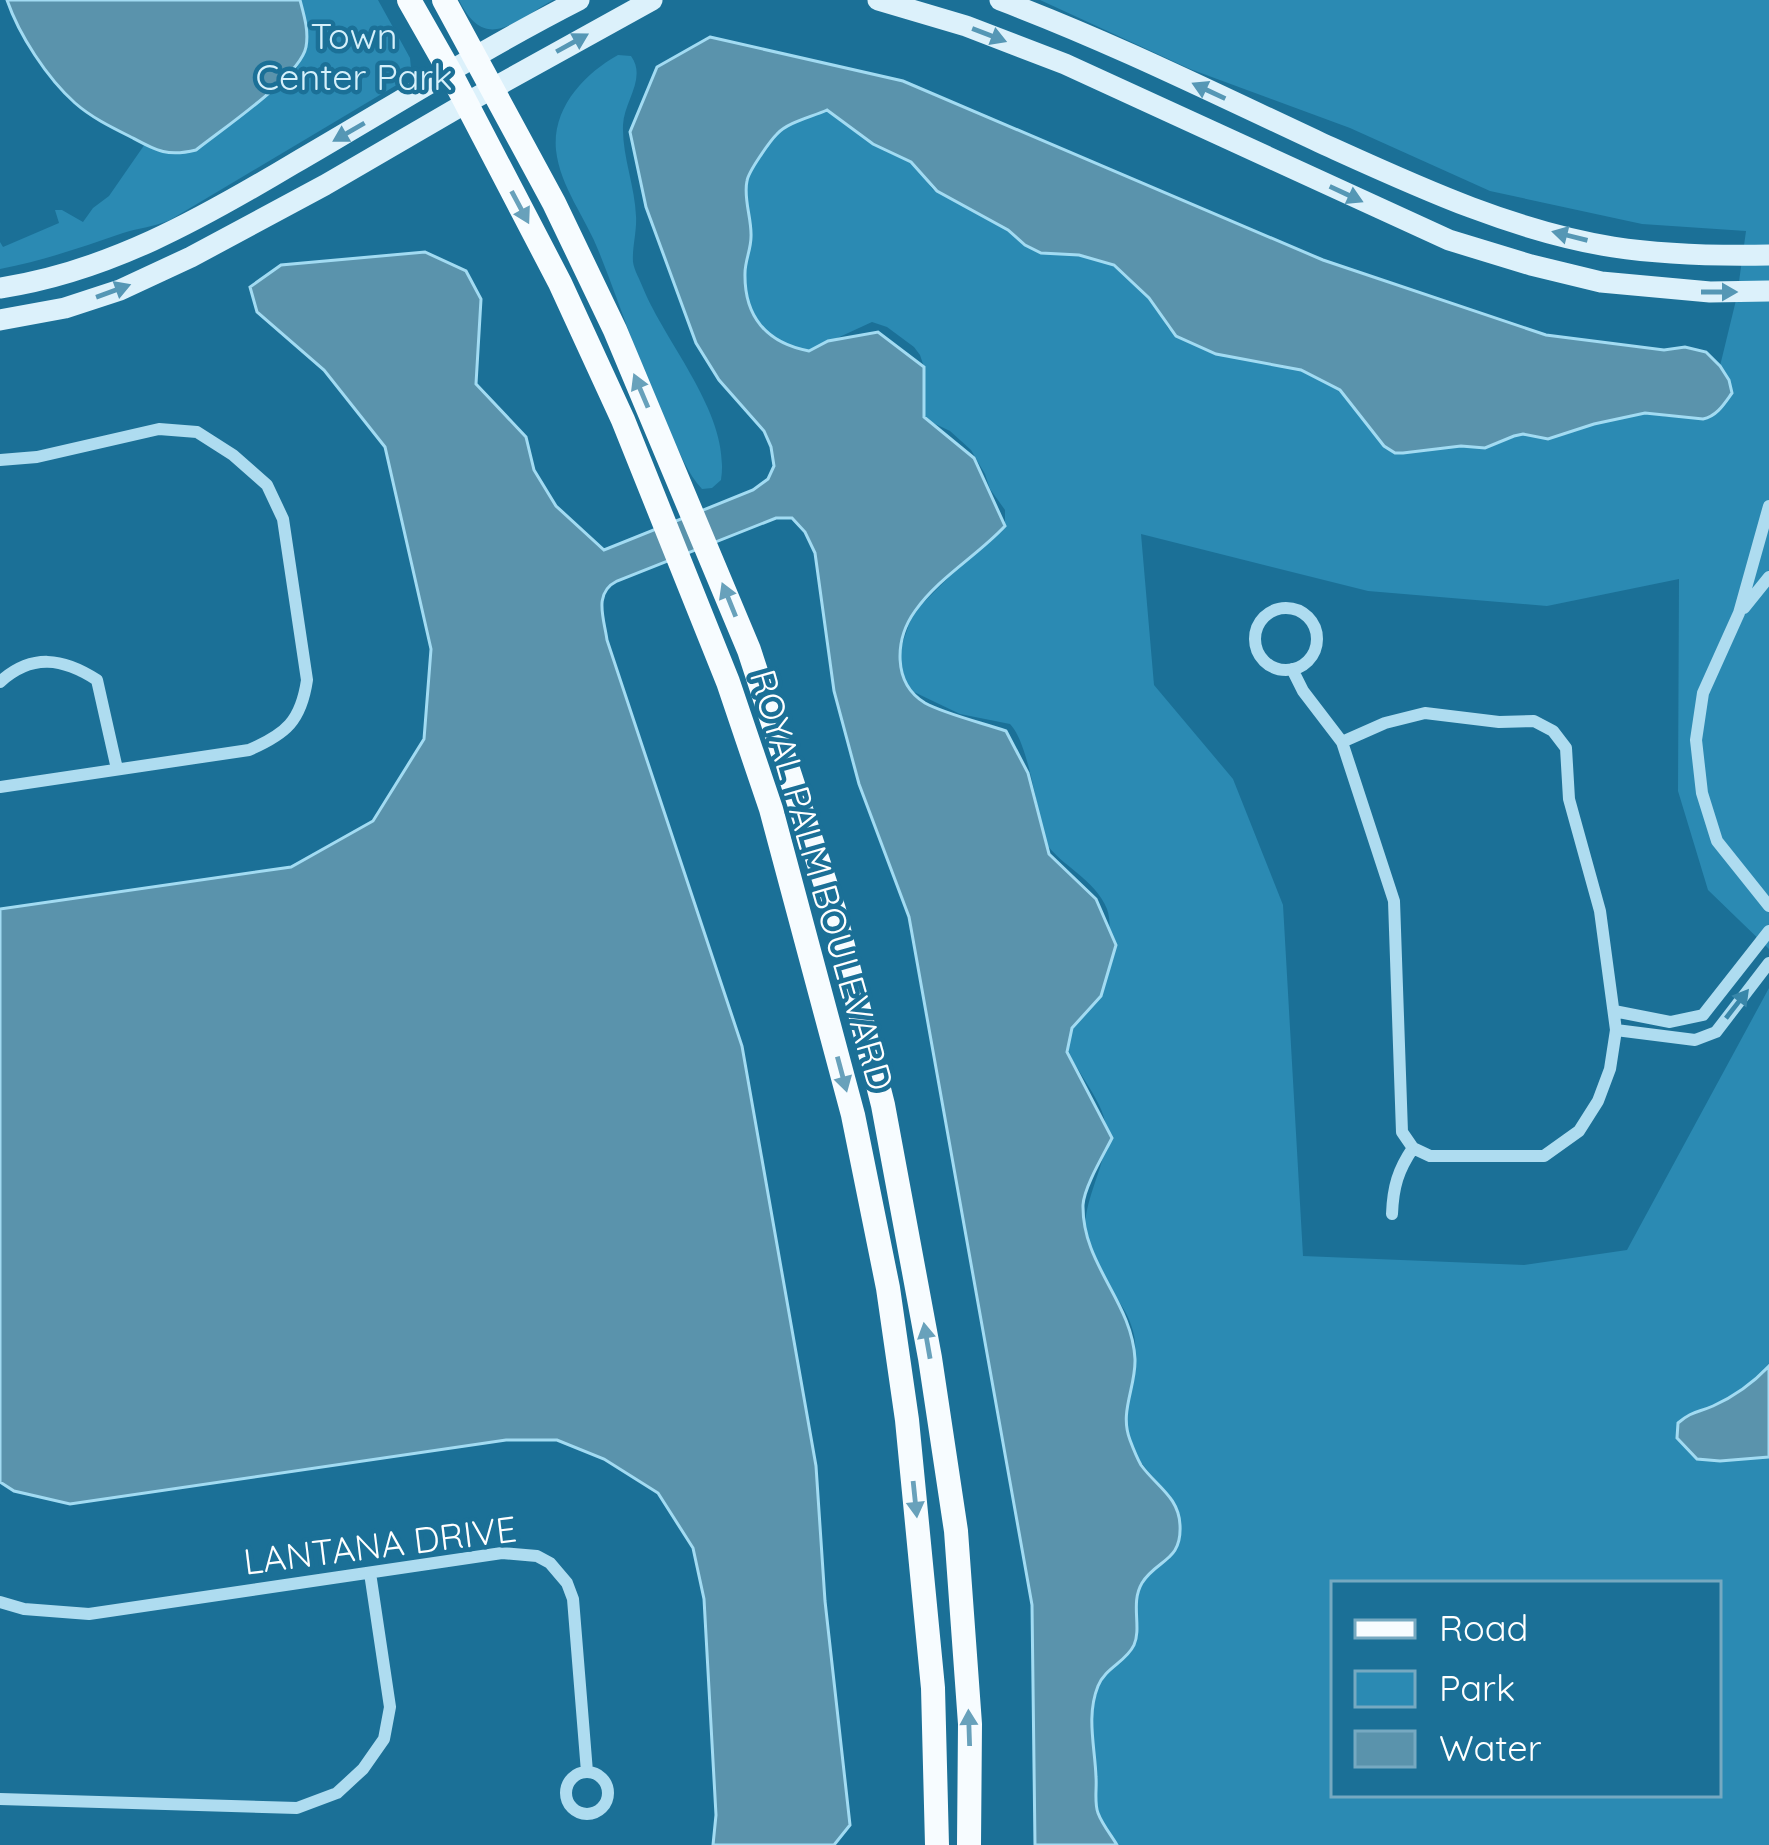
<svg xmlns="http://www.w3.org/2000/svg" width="1769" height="1845" viewBox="0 0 1769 1845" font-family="Quicksand,sans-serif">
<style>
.green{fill:#2b8ab3;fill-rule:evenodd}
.water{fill:#5a93ac;stroke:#a2dbf2;stroke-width:3}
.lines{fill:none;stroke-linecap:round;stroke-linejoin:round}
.street{stroke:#aedcf0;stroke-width:12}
.secondary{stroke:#dcf1fb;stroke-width:21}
.primary{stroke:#f7fcff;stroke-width:24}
.oneway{fill:#5597b5}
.oneway2{fill:#68a1bb}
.oneway3{fill:#3886a9}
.labels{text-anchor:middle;stroke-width:9;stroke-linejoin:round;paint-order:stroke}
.park-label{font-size:36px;fill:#d5f0fb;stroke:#1b7097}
.street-label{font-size:36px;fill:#fff;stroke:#1b7097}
</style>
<rect width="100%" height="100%" fill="#1b7097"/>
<path class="green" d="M300,0H378L410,58L411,68L405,80L170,220C154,227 139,228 123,233C82,247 43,261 0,269V242L3,247L59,223L55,210H62L83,222L93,208L109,196L145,144L158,151L296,70C309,42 308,29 300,0Z
M459,0H553C515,21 485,54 459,0Z
M1040,0H1769V949L1708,890L1678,791L1679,579L1547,606L1368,591L1141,534L1154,685L1233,779L1283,905L1303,1256L1524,1265L1627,1250L1769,988V1845H1117L1097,1812L1096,1771L1090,1725L1098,1687L1108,1670L1135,1643C1135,1602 1132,1583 1170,1559L1166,1491C1147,1471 1121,1443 1123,1412C1125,1385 1141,1359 1133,1331C1125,1299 1101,1286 1090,1261C1086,1254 1086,1242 1085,1234C1083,1196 1109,1164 1106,1127C1103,1095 1061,1057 1067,1036C1071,1026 1084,1018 1089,1007C1100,983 1116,934 1107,909C1095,879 1061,866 1045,842C1038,813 1028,742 1010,724L960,714L914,692L903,679L899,653L913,613L963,563L989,543L1005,526V510L990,489L985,474L971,450L950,431L931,422L922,414L924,367L920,355L914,347L887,327L872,322L809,351C779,345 754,327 745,297V171L770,133L816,105L833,112L878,147L909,157L933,190L953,195L980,215L1008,228L1023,245L1031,248L1057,246L1108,263L1124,273L1149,297L1168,328L1184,341L1191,340L1225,357L1284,362L1330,379L1384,446L1403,453L1461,446L1485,448L1523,434L1548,439L1594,424L1645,413L1669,417H1710L1729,380L1720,366L1737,296L1746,231L1642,224L1490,191L1350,128L1190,69ZM1334,1584H1718V1794H1334Z
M618,55L631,56C647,78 624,101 623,125C622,156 635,186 636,216C637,231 632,248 633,262C634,270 640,280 643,288C667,346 731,415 721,480L712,488L702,489C687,473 680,452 670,433C642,374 623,312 599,252C586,218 560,187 556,150C552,108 584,74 618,55Z"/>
<path class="water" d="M7,0H300C304,15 309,31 306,47C300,77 222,129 196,150C168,157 157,151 133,138C113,128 92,118 75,103C47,78 19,35 7,0Z
M710,37L903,81L1323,260L1546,335L1664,350L1685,347L1706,352L1720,366L1729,380L1732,393C1724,404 1717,416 1703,419L1645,413L1594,424L1548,439L1523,434L1514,436L1485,448L1461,446L1403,453H1395L1384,446L1340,390L1301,370L1216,354L1176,336L1149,298L1114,265L1079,255L1041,253L1025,245L1008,230L937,191L911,162L873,144L827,110C812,117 788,122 777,134C770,141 748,172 747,181C743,198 752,219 751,237C751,249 745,261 745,273C744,316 766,343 809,351L828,341L878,332L924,367V417L974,458L1005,526C977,556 939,577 915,611C895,639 892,683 925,703C945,714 983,723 1006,731L1028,773L1049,854L1096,899L1116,945L1101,996L1072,1028L1067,1052L1112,1138C1104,1154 1084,1187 1083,1205C1082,1265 1132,1301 1135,1359C1136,1387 1119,1412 1130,1440C1133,1448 1137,1458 1141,1465C1156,1486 1179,1497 1180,1525C1182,1562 1157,1559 1142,1583C1130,1603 1142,1627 1134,1645C1126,1662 1105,1668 1098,1686C1086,1716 1095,1747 1096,1777C1097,1788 1094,1803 1098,1813C1102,1824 1111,1835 1117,1845H1035L1032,1605L909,917L859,784L834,691L815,553L805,532L792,518H776L617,581C593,593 604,618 607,640L742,1046L816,1466L825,1601L850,1825L834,1845H713L716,1815L704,1599L693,1548L658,1493L604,1459L557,1440H506L70,1504L14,1491L0,1482V909L291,867L373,821L424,739L431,649L385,447L324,370L257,312L250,287L281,265L425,252L466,271L481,299L476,384L526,437L534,470L556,506L604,550L753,490L768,479L774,466L771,447L764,431L719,380L696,343L646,207L630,132L657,67Z
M1769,1366V1457L1720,1461L1697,1459L1677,1438L1678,1423C1692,1411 1697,1413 1713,1406C1735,1396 1753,1383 1769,1366Z"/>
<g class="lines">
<path class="street" d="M0,460L37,457L159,429L197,432L233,455L267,485L283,519L307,680C301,721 286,734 249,750L0,787
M1769,506L1739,613L1703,693L1696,740L1702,793L1717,841L1769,906
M1744,608L1769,577
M1255 639a31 31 0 1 1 62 0a31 31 0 1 1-62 0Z
M1292,669L1303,691L1342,742L1394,901L1402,1132L1413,1148L1430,1156H1544L1579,1131L1598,1101L1610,1069L1616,1030L1600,911L1569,799L1566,748L1553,731L1534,721L1499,722L1425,713L1385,723L1342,742
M0,682C32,653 63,658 97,680L117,769
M1614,1011L1670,1022L1703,1015L1769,931
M1616,1030L1695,1040L1716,1032L1769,963
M1392,1214C1393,1187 1398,1170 1413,1148
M0,1602L24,1609L89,1614L502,1553L537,1556L550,1563L567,1583L573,1599L587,1772
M566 1793a21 21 0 1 1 42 0a21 21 0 1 1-42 0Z
M0,1799L297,1808L337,1793L363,1769L384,1739L390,1707L370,1573"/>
<path class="secondary" d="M878,0L966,26L1065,64L1449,240L1531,265L1601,282L1710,292L1769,291
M1000,0C1109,41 1214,93 1319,142C1414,185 1509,230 1613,247C1665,255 1717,256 1769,255
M0,288C107,272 201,219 293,164C388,109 481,50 579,0
M0,320L65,308L120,290L191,257L325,185L466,103L652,0"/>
<path class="primary" d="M409,0L450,72L560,283L623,420L728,682L771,809L853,1115L888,1288L907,1420L933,1688L937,1845
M444,0L554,203L615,330L749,650L834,910L883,1105L930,1358L956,1531L970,1724L969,1845"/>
</g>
<defs><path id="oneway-solid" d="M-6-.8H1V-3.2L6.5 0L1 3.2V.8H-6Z" transform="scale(3)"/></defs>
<g class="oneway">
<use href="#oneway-solid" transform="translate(989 35) rotate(21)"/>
<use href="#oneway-solid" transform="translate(572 43) rotate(-29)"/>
<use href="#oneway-solid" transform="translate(1209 91) rotate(-155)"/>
<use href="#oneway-solid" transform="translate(349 132) rotate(150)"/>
<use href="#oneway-solid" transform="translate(1346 194) rotate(25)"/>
<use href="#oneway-solid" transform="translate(1570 236) rotate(-166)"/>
<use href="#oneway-solid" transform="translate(113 291) rotate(-20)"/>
<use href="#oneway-solid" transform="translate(1719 292)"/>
</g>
<g class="oneway2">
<use href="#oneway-solid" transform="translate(520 207) rotate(62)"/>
<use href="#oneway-solid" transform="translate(641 391) rotate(-113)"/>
<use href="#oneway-solid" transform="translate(729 600) rotate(-112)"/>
<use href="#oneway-solid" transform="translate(842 1074) rotate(75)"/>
<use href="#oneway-solid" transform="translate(927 1341) rotate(-100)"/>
<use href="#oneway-solid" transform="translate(915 1499) rotate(84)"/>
<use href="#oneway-solid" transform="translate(969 1728) rotate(-92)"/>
</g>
<use class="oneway3" href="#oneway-solid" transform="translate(1737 1004) rotate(-52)"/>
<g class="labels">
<g class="park-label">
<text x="354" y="49">Town<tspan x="354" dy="41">Center Park</tspan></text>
</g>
<g class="street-label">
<text transform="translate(822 880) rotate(74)" y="13">ROYAL PALM BOULEVARD</text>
<text transform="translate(380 1545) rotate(-7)" y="13">LANTANA DRIVE</text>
</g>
</g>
<rect x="1331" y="1581" width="390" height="216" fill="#1b7097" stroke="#76a9c1" stroke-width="3"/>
<rect x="1355" y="1620" width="60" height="18" fill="#f7fcff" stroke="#76a9c1" stroke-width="3"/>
<text x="1439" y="1641" font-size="36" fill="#ffffff">Road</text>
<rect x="1355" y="1671" width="60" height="36" fill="#2b8ab3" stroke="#76a9c1" stroke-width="3"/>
<text x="1439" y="1701" font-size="36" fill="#ffffff">Park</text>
<rect x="1355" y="1731" width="60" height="36" fill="#5a93ac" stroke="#76a9c1" stroke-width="3"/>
<text x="1439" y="1761" font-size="36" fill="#ffffff">Water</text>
</svg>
